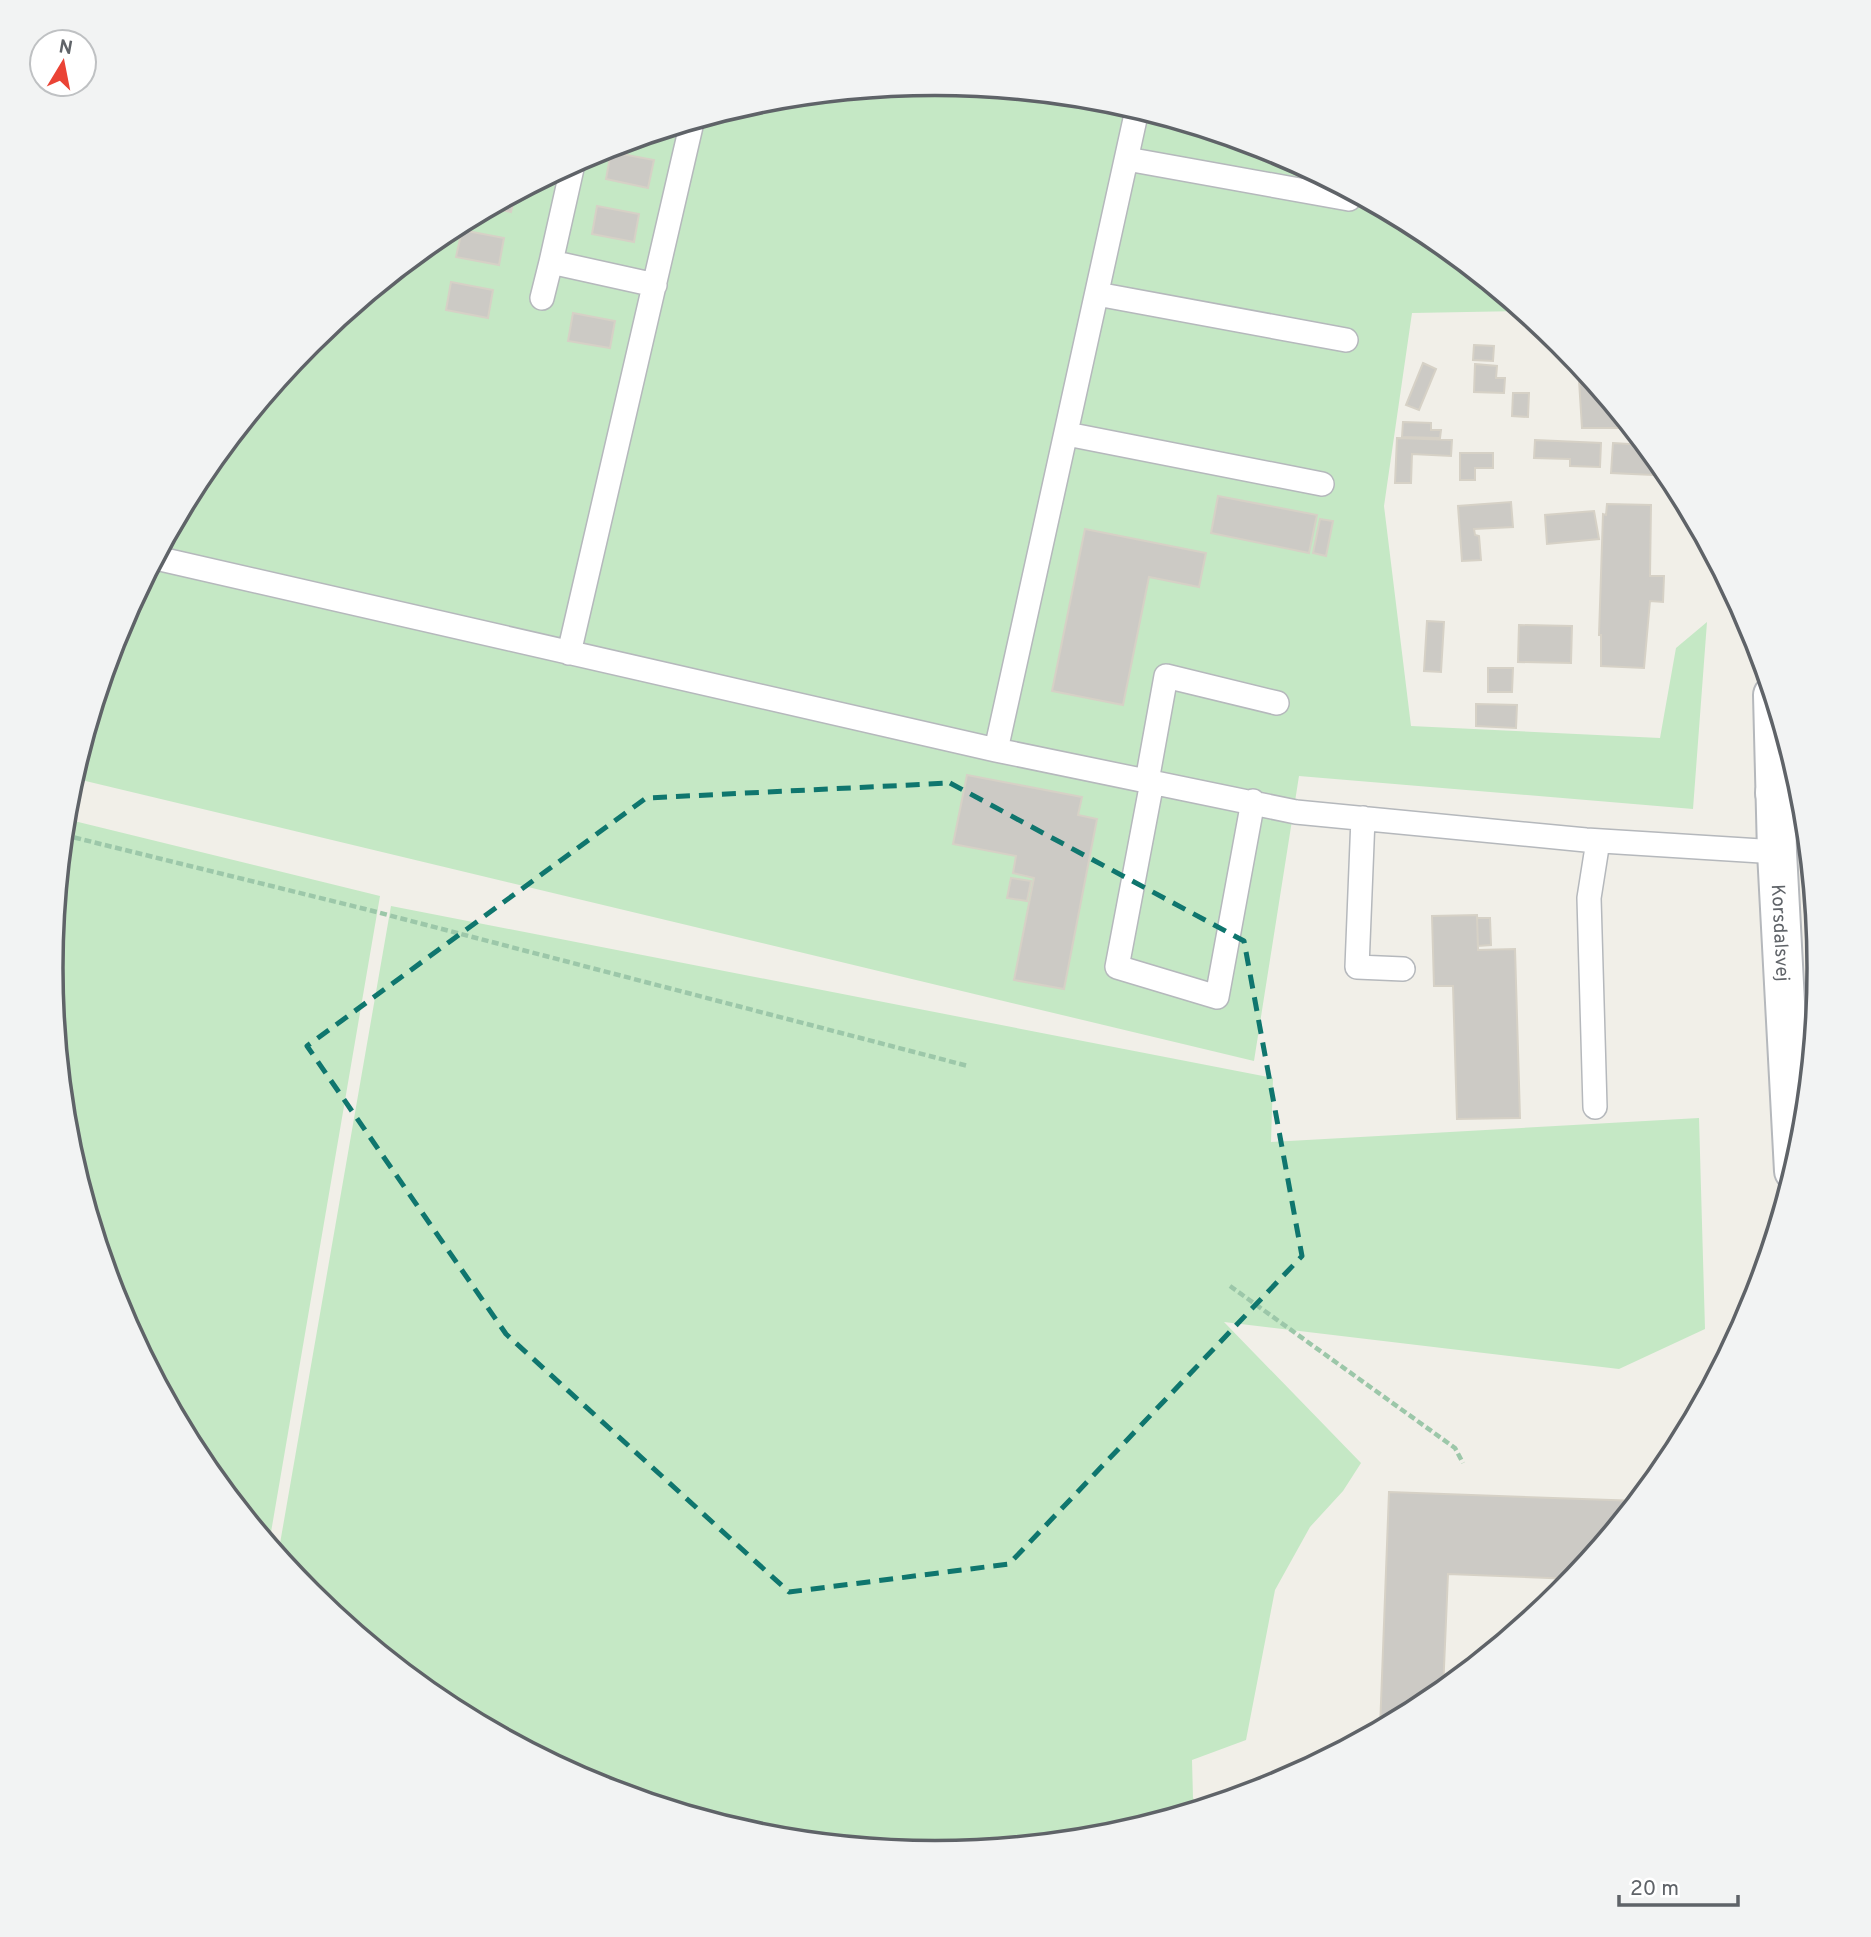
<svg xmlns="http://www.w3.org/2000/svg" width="1871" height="1937" viewBox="0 0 1871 1937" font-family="Overpass,sans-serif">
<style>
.green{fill:#c5e8c5}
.building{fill:#cccac5;stroke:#d6d1c6;stroke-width:2}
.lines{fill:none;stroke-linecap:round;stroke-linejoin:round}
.service-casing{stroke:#b5b8bc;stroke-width:26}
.minor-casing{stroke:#b5b8bc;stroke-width:42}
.tertiary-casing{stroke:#b5b8bc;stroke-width:42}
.path{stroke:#9cc7a9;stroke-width:4.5;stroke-dasharray:7 3.5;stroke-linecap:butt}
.service{stroke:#fff;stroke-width:23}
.minor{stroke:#fff;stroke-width:38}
.tertiary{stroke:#fff;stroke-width:38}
.marked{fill:none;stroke:#0f766e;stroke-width:5;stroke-dasharray:14 9;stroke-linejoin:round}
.labels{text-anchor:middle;stroke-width:5;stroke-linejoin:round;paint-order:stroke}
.street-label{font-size:19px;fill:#5f6368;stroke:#fff}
.rim{fill:none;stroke:#5f6368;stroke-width:3.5}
</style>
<rect width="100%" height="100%" fill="#f1efe8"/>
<path class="green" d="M936,84L1108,101L1274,151L1427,233L1522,311L1412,313L1384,506L1411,726L1660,738L1676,648L1707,622L1693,809L1299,776L1254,1061L73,778L118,630L200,477L310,343L444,233L597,151L763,101Z
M66,819L380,896L269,1544L200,1460L118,1307L68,1141L51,968Z
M391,906L1273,1078L1271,1142L1699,1118L1705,1329L1619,1369L1224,1322L1361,1463L1343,1491L1310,1527L1275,1590L1246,1740L1192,1760L1193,1798L1199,1809L1108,1836L935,1853L762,1836L597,1786L444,1704L310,1594L278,1555Z"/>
<path class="building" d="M611,152L654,160L648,188L606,179Z
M515,195L511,212L490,208Z
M597,206L639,214L634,242L592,234Z
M462,230L504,238L499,265L456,257Z
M451,282L493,290L488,318L446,310Z
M573,313L615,321L610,348L568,341Z
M1474,345L1494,346L1493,361L1473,360Z
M1423,363L1436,369L1419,410L1406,405Z
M1475,364L1497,366L1496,378H1505L1504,393L1474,392Z
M1578,364L1631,428H1582Z
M1513,393H1529L1528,417L1512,416Z
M1403,422L1431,423V430H1441L1440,438L1402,437Z
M1397,438L1452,440L1451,456L1412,454L1411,483H1395Z
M1535,440L1601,443L1600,467L1570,466V459L1534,458Z
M1613,443L1645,445L1662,466H1653V475L1611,473Z
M1460,453H1493V468H1475V480H1460Z
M1218,496L1317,515L1309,553L1211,533Z
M1511,502L1513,527L1474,529L1475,535L1479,536L1481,560L1462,561L1458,506Z
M1607,504L1651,505L1650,576H1664L1663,602L1650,601L1644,668L1601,666V635H1599L1603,514L1606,515Z
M1594,511L1599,539L1547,544L1545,515Z
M1320,519L1333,521L1326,556L1313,553Z
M1085,529L1206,553L1199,587L1149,577L1123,705L1052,691Z
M1427,621L1444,622L1441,672L1424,671Z
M1519,625L1572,626L1571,663L1518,662Z
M1488,668H1513L1512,692H1488Z
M1476,704L1517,705L1516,728L1476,726Z
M967,775L1082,797L1078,815L1097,819L1064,989L1014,980L1034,878L1013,873L1016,856L953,844Z
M1011,878L1031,881L1027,901L1007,898Z
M1477,915L1478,950L1515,949L1520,1118L1457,1119L1453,986H1434L1432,916Z
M1477,918H1490L1491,945L1478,946Z
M1389,1492L1638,1501L1573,1579L1448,1574L1443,1691L1427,1704L1380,1729Z"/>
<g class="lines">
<defs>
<path id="service" d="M1127,159L1349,199
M573,164L551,262L655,285
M1097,294L1346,340
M542,298L551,262
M1067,434L1322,484
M156,558L996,750L1296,812L1586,840L1777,852
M569,653L692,122
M996,750L1137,110
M1147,781L1166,676L1277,703
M1152,782L1117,967L1217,997L1253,801
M1363,818L1357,967L1403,969
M1595,1107L1589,898L1598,841"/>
<path id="minor" d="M1775,793L1803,794"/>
<g id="tertiary">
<path id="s1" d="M1773,695L1777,852L1794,1171"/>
</g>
</defs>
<use href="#service" class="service-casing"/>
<use href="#minor" class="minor-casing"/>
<use href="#tertiary" class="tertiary-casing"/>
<path class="path" d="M64,835L365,909L968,1066
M1230,1286L1455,1448L1463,1463"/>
<use href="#service" class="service"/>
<use href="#minor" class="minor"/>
<use href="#tertiary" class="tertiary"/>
</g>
<path class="marked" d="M950,783L1244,941L1302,1256L1009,1564L789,1592L506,1334L307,1046L646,798Z"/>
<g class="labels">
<g class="street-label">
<text dy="7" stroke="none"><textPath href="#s1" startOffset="238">Korsdalsvej</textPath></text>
</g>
</g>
<path d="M0 0H1871V1937H0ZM63 968a872 872 0 1 1 1744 0a872 872 0 1 1-1744 0Z" fill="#f2f3f3" fill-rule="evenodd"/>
<path class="rim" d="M63 968a872 872 0 1 1 1744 0a872 872 0 1 1-1744 0Z"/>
<g transform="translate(63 63) rotate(10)"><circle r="33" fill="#ffffff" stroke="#bfc1c3" stroke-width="2"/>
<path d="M0-5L12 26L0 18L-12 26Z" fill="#ea4335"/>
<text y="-10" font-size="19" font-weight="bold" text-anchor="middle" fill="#5f6368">N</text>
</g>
<path d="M1619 1895v10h119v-10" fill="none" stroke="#5f6368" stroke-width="3.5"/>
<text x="1630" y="1895" font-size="21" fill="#5f6368" stroke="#ffffff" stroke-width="5" paint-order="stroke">20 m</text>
</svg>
